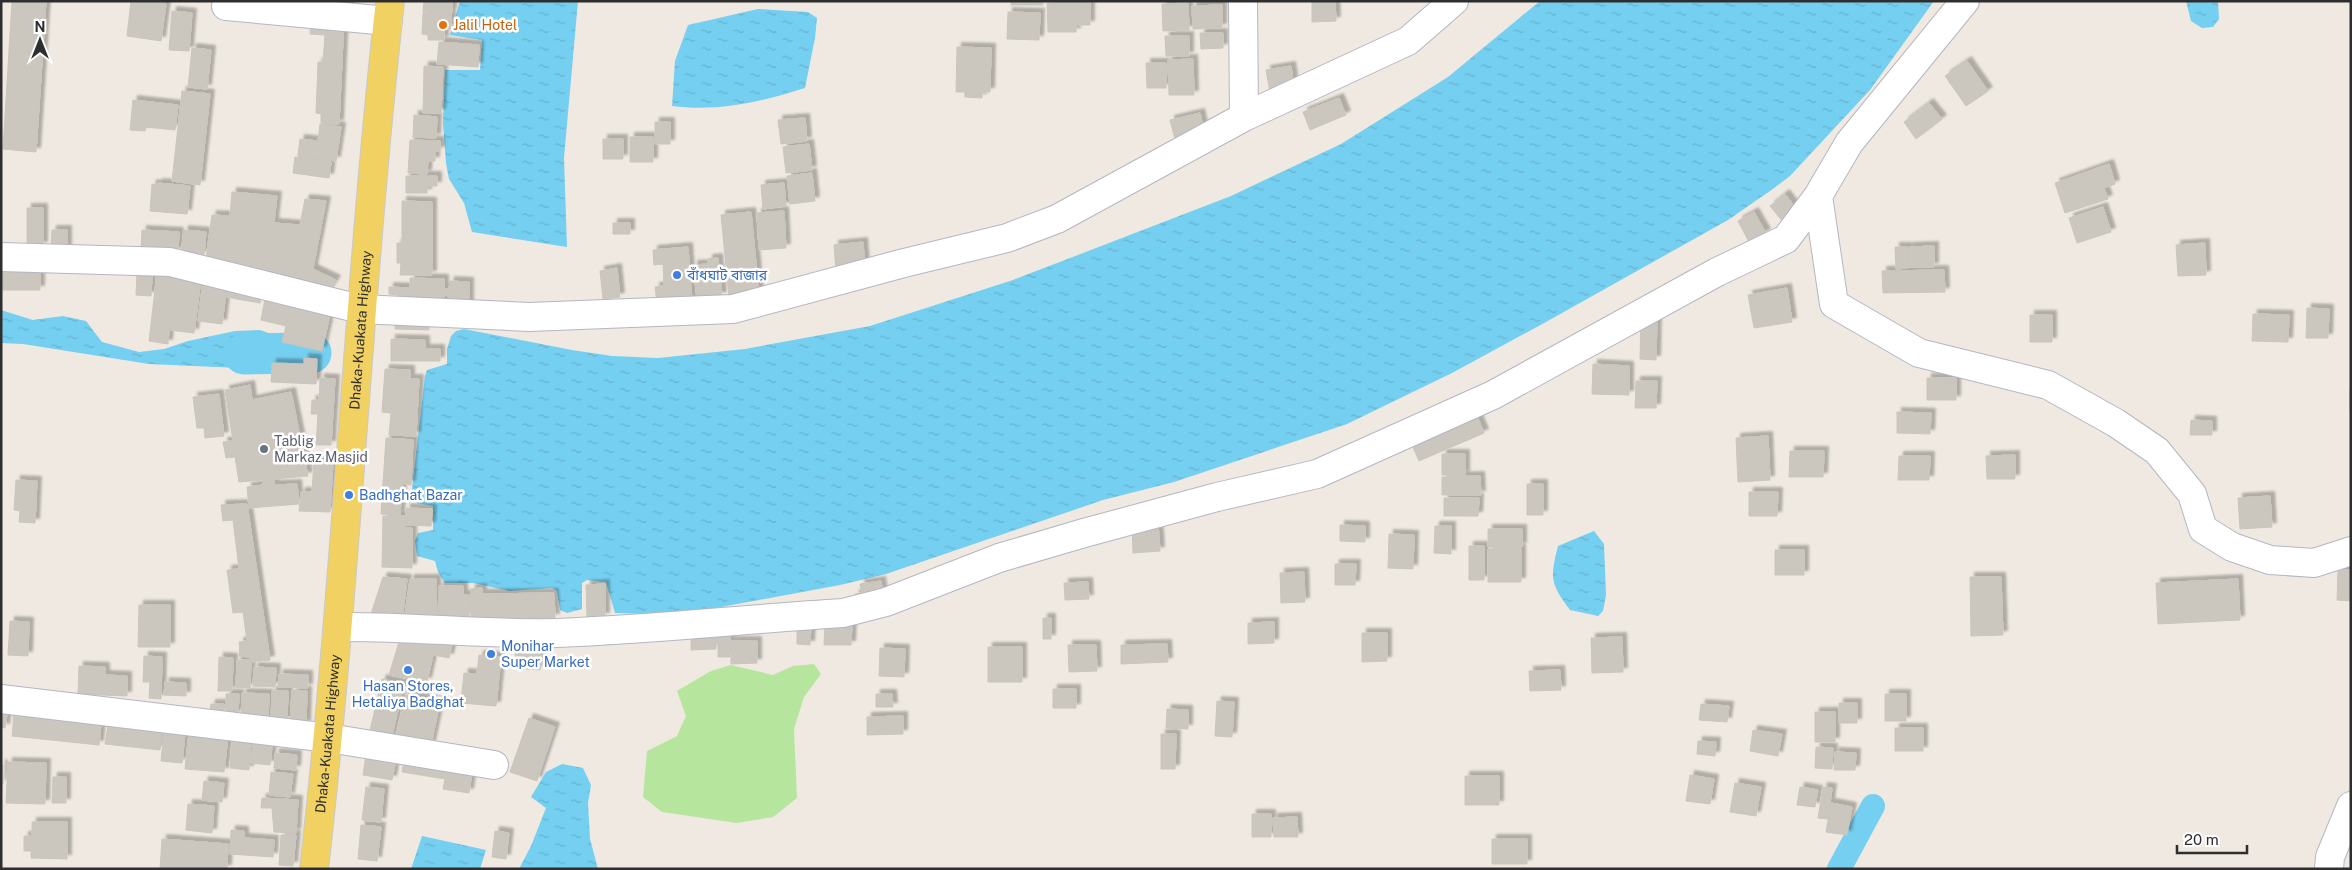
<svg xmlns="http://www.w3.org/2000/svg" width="2352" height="870" viewBox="0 0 2352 870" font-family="'Public Sans','Noto Sans Bengali',sans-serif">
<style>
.grass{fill:#b6e59e}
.water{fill:url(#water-ripples)}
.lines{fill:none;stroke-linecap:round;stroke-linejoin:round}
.canal{stroke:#75cff0;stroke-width:24}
.river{stroke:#75cff0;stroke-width:41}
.building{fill:#cbc7bf;stroke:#cbc5ba;filter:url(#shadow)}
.minor-casing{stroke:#b4b7c1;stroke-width:30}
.major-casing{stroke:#c9c9c9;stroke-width:30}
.minor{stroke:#fff;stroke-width:28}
.major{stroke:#f2d163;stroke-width:28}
.food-dot{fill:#e8710a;stroke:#fff;stroke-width:2}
.shop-dot{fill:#3f7fe0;stroke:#fff;stroke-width:2}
.worship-dot{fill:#6b7280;stroke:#fff;stroke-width:2}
.labels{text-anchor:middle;stroke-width:5;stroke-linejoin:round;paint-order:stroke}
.food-label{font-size:14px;fill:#c56008;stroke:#fff;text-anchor:start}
.shop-label{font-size:14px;fill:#366cbe;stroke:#fff;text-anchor:start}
.street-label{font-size:14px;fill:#2e2e2e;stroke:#fff}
.worship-label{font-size:14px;fill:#5b616d;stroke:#fff;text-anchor:start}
</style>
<defs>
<pattern id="water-ripples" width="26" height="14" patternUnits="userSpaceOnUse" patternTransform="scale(1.25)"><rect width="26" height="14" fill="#75cff0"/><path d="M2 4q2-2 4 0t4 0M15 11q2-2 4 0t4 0" fill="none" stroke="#66b2ce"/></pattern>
<filter id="shadow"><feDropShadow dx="4.5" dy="-4.5" stdDeviation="1" flood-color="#0004"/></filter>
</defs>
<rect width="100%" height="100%" fill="#efe9e1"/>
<path class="grass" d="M814,664L821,674L804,697L794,729L797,798L773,817L737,823L662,812L643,797L647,751L677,736L686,716L677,691L711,671L731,665L773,675L793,666Z"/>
<path class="water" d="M460,1H578L564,158L567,247L472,232L464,203L449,179L446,163L443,123L445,70H480L482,40L450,35Z
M1540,1H1934L1870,90L1790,176L1770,191L1728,220L1546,322L1452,373L1347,424L1174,482L1103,500L886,574L840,585L705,610L647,614L615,613L606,582L587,580L582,583V609L567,613L560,610L557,591L552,588L510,591L473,583H445L438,572L435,561L417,556L415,541L418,533L433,530V506L417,503L411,498L425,376L427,370L447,364V349L451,336L456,331L464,329L572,350L612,356L658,358L745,349L870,326L1013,280L1231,196L1341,144L1448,77Z
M2186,1H2218L2219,19L2213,27L2202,28L2191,21Z
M758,9L808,12L817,18L815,38L805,88C761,102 718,112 672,106L675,61L688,25Z
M1,310L33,320L63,316L86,321L102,342L139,352L164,349L188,341L235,331L260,330L274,335L283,346L300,349L298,359C284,358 272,357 261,369L149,364L23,344L1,343Z
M1594,531L1604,544L1606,595L1603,611L1598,616L1570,610C1550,583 1550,578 1558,546Z
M562,764L583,768L591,785L588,803L590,839L598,869H519L531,846L546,808L531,797L546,772Z
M422,836L486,850L480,869H411Z"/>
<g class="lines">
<path class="canal" d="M1839,869L1873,806"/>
<path class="river" d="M244,354L311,353"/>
</g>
<path class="building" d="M12,1H46L36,152L3,149Z
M131,1H156L166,4L161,41L127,36Z
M335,1H350V12L335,11Z
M424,1H459H452V13L423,12Z
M1011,1H1043V5H1011Z
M1312,1H1335L1336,21L1312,22Z
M1090,2V25H1076V32H1048L1047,3Z
M1188,3L1189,30L1163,31L1162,4Z
M1222,5V28L1193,29L1192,6Z
M172,11L192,13L189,51L169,50Z
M1008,12L1040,13L1039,40L1007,39Z
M423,13L451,14V29H444V40H428V35L422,34Z
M311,18L344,19L339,124L321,123V114L316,113L318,62H323L325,35L310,34Z
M1200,33H1223V48L1201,49Z
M1165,36H1189V56H1166Z
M439,42L479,45L478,67L437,64Z
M957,47L991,48L990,92H982V98L965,97V92H956Z
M192,48L211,50L207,89L188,87Z
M1193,59L1194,95H1169L1168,60Z
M1967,61L1988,91L1966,106L1945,76Z
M1146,63H1166V88H1147Z
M424,66L443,67L441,113H423Z
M1291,66L1294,87L1270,92L1266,70Z
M182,91L210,94L200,185L172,181Z
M1339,98L1346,115L1310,130L1303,112Z
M133,100L178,105L175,130L146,127L145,131L130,130Z
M1929,103L1942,119L1916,139L1904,122Z
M1200,113L1206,140L1177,147L1170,120Z
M414,115L437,117L436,138L413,137Z
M805,118L807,141L781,144L778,120Z
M655,122H670V144H655Z
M320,124L341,127L336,161L298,156L300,139L318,141Z
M630,137H653V162H630Z
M603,139H623V159H603Z
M410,140L440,141V151H435V161H428L427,174L408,173Z
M809,144L812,170L786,173L783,147Z
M295,157L331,162L329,178L293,173Z
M2109,164L2115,184L2104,188L2108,199L2065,213L2055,183Z
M812,173L815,201L790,204L787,176Z
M406,176H437V186H427V193H406Z
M158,183L190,186L187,214L150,211L152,184L158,185Z
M784,183L786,206L763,209L761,185Z
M232,192L277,196L274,223L300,225L305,199L326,201L313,269L336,280L326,295L206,259L212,215L230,216Z
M1785,194L1798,211L1784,223L1770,206Z
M402,201L432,202V275H400L401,263H397V243H402Z
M2103,207L2111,232L2077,243L2069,218Z
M27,208H43V246H27Z
M784,211L786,248L759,250L757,213Z
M751,212L759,294L729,297L721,215Z
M1754,212L1766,233L1749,242L1738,221Z
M613,223H630V234H613Z
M52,230H67V252H51Z
M142,230L179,232L178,252L141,251Z
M184,230L206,232L204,255L181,253Z
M863,242L865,268L836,271L834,245Z
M2205,243L2206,275L2178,276L2176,245Z
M1934,246V267H1909V247Z
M688,247L692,301L657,304L655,287L664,286L663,264L654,265L653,250Z
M1895,247H1908V268L1896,269Z
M718,258L722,296L697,298L693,265L708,264V259Z
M2,266L40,267V290H2Z
M617,268L620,297L603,299L600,271Z
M1944,270L1945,292L1883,293L1882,271Z
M137,273L152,275L151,296L136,295Z
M157,273L201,278L194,333L169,330L168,344L149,341Z
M410,278L444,279V289H449L450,281L469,282V306L449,305V296L444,295V305L397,304L398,295L389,294V287L410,288Z
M203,281L227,284L222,324L198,321Z
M228,285L262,292L260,303L226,297Z
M1787,288L1792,322L1754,328L1748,295Z
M265,299L330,314L322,351L282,342L286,326L261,320Z
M2307,308L2329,309L2328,338H2306Z
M395,314L430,315L429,330L395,329Z
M2253,314L2289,315L2288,342L2252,341Z
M2030,315H2052V342H2030Z
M1641,316H1657L1656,360L1640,359Z
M391,339L425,340V349H440V361H391Z
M304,358L317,359L316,384L271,382L272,363L304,364Z
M1593,364L1629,366V395L1592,394Z
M385,369L410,370V379H419L416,436L389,435L391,413L382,412Z
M320,378L335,379L331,445H316L318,414H311L312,400H319Z
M1927,378H1956V400H1927Z
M1636,381H1657L1656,408H1635Z
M250,385L252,400L291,392L308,476L274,479V485L297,484L299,504L249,508L247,487L263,485V480L239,482L235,457L226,458L223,442L233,441L225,390Z
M2350,389H2351V413H2350Z
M219,394L224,436L205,438L204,428H197L193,397Z
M1897,412L1931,413L1930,434L1897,433Z
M1477,416L1484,433L1419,461L1412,445Z
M2191,420L2212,421V435H2190Z
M1768,436L1770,480L1738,482L1736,438Z
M386,438L413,440L411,485L402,484L400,515L381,514Z
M1790,451H1824L1823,477H1789Z
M1442,454H1465V475H1442Z
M2015,455V479H1987L1986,456Z
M1899,456H1930L1929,480H1898Z
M314,461L333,462L330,512L299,511L301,492H312Z
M1480,476L1481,495H1442V477Z
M16,480L37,481L35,523L19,522L20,511L14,510Z
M1527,484H1543V515H1527Z
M1749,492H1778L1777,516H1749Z
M2270,496L2272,527L2240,529L2238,498Z
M1444,498H1479L1478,516H1444Z
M247,504L270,660L250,662L249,655L241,656L239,642L247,641L243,612L233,613L227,570L239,569L233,520L223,521L221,505Z
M406,508L432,509L431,526L406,525Z
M383,516H405V528H412V568L382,567Z
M1158,523L1160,551L1133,553L1132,525Z
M1340,525L1365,526V542L1340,541Z
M1435,526H1451V554L1434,553Z
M1488,529H1522V547H1488Z
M1389,534L1414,535L1413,569L1388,568Z
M1469,546H1484V580H1469Z
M1488,549H1521V582H1488Z
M1775,550H1804V575H1775Z
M1335,564H1356L1355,585H1335Z
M2338,570H2351V601L2337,600Z
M1304,572L1305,602L1281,603L1280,573Z
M383,577L407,579L402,620L371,614Z
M1970,577H2001L2003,635L1971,636Z
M410,579H436L437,622L404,621Z
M2238,579L2240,620L2158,624L2156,583Z
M881,581L884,601L856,604L855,594L862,593L860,584Z
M1088,582L1089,599L1065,600L1064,583Z
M605,584V617H587L586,585Z
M439,586H463V595H469V617H439Z
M482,588V594L554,593L555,618L471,619V589Z
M139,605H170V647H138Z
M1043,618H1051V639H1043Z
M10,621L29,622L28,656L8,655Z
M1274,622V643L1248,644V623Z
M797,623L811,624L810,645L797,644Z
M825,623H852L851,645H824Z
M691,630H716V649L691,650Z
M718,631H730V657H718Z
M402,632L454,636L449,658L433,655L427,682L389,675Z
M1362,633H1387V661L1362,662Z
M517,635L543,638L540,670L526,669L527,660L515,659Z
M1622,637L1623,672L1592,673L1591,638Z
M731,641H757V663L731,664Z
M240,644H250L249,657L239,656Z
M1167,644L1168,662L1121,664V645Z
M1068,645H1096L1097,671L1069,672Z
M988,647H1022V682H988Z
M880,648L905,649L904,677L879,676Z
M479,655L501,657L496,706L461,703L464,673L477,674Z
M144,656L162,657L161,699L149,698L150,682H143Z
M219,657L233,658L232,691H218Z
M237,660H251L250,688H236Z
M79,666L105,667V675L127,676V696L78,694Z
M254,667L276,668L275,687L253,686Z
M1560,670L1561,690L1530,691L1529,671Z
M279,674L308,675V688L278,687Z
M382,679L404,684L390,744L368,739Z
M165,682L186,683V696L164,695Z
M1053,689H1076V708H1053Z
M292,690L307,691L306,725L290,724Z
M272,691H288L287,721H271Z
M242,693L269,694L268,721L241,720Z
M226,694H239L238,715H226Z
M876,694H892L893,707H876Z
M1885,694H1906V721H1885Z
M405,695L440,702L431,745L396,738Z
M1217,701L1234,702L1232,737L1215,736Z
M1839,703H1857V723H1839Z
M211,704H224V714H210Z
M1701,704L1729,706L1727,722L1699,720Z
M1,706L8,707L5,728L1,727Z
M1167,709L1188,710V729L1166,728Z
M1815,712H1835V742H1815Z
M14,714L101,724L99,745L12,736Z
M903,716V734L867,735V717Z
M529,718L555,727L537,781L510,772Z
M108,725L162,731L160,750L105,744Z
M1895,728H1923V751H1895Z
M1753,730L1782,734L1778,756L1750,751Z
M164,731L185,733L182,763L161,761Z
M189,733L228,737L224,772L185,769Z
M1161,734H1176L1175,769H1161Z
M232,739L251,741L249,770L230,768Z
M1698,741L1716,742L1715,756L1697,754Z
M253,744L272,746L270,765L251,763Z
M1816,747L1833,748L1832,769L1815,768Z
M1835,752L1856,753L1855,770H1834Z
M275,753L297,755L296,770L274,768Z
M405,754L473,765L469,793L443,789L445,779L402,772Z
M366,755L396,759L392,780L363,775Z
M8,762L46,763L45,804L6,803Z
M1,764L3,765V784H1Z
M271,772L293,774L290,797L269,795Z
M1690,775L1714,779L1710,804L1686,801Z
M1465,776H1499V805H1465Z
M53,777H66V803H52Z
M204,781L224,783L222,802L202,800Z
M1735,783L1761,787L1756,816L1730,812Z
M366,787L384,789L381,822L362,820Z
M1800,787L1818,790L1815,807L1797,805Z
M1823,787L1832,788L1828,819L1818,818Z
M262,798L298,800L296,833L274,832L272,808H261Z
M1831,803L1852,807L1847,835L1826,832Z
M188,804L214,806L212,833L186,830Z
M1252,814H1271V837H1252Z
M1297,817L1298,837H1274L1273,818Z
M32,822H67V859L31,858V851H24V836H32Z
M361,825L381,827L377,861L358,859Z
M231,830L244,831V838L274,840L273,857L230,854Z
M495,831L509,833L506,859L492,857Z
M281,835H296L293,866L279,865Z
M162,839L228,844L227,869H160Z
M1492,839H1527V864H1492Z"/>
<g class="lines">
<defs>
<path id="minor" d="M1243,1L1244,117
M226,6L388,21
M1818,196L1834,304L1919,353L2048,385L2116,423L2157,451L2192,494L2203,529L2232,547L2270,560L2314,563L2351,551
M1,257L170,262L360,309L529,317L733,309L904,263L1007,238L1057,219L1244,117L1408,41L1454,1
M338,627C411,626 485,635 558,633C653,629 748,619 843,613L886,602L999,558L1084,533L1217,497L1317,474L1493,395L1717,272L1786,239L1818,196L1849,143L1965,1
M1,699L329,738L494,765
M2329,869L2330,857L2351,806"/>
<g id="major">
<path id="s1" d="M314,869C347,580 358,290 390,1"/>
</g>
</defs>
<use href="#minor" class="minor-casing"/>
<use href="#major" class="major-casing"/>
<use href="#minor" class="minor"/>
<use href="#major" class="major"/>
</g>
<circle class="food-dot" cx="443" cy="25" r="5"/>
<g class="shop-dot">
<circle cx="677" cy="275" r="5"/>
<circle cx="349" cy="495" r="5"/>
<circle cx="491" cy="654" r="5"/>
<circle cx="408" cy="670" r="5"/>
</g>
<circle class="worship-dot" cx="264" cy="449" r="5"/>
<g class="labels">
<g class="food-label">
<text x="453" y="30">Jalil Hotel</text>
</g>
<g class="shop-label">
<text x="687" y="280">বাঁধঘাট বাজার</text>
<text x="359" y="500">Badhghat Bazar</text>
<text x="501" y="651">Monihar<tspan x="501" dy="16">Super Market</tspan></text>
<text x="408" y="691" text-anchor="middle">Hasan Stores,<tspan x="408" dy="16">Hetaliya Badghat</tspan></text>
</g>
<g class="street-label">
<text dy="5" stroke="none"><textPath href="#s1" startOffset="541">Dhaka-Kuakata Highway</textPath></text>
<text dy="5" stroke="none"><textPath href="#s1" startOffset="136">Dhaka-Kuakata Highway</textPath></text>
</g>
<g class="worship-label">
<text x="274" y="446">Tablig<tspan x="274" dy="16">Markaz Masjid</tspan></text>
</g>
</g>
<rect width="2352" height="870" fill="none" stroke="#2e2e2e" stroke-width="5"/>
<g transform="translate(40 40)" stroke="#ffffff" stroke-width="4" paint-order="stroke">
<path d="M0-4L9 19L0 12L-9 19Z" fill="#2e2e2e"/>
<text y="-8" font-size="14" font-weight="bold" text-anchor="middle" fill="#2e2e2e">N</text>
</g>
<path d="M2177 845v8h70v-8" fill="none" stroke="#2e2e2e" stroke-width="2.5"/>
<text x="2184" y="845" font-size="15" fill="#2e2e2e" stroke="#ffffff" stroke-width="4" paint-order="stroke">20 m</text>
</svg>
